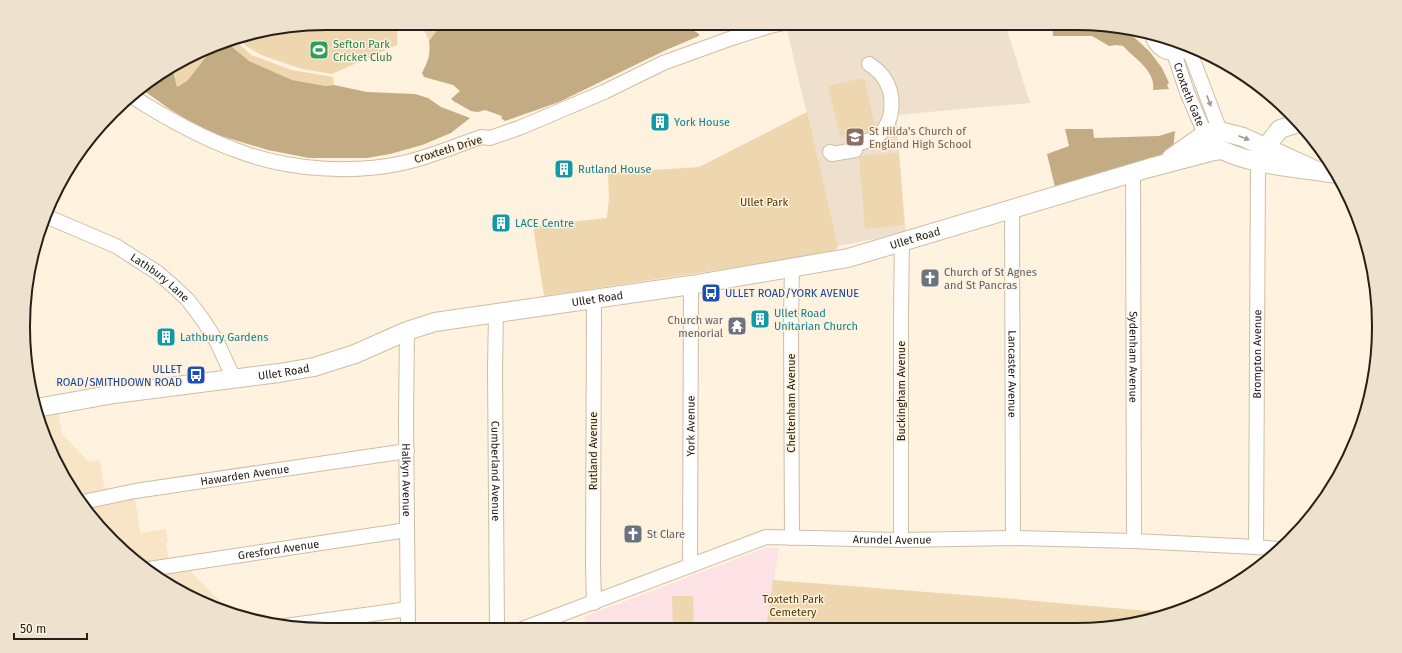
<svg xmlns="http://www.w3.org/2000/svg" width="1402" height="653" viewBox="0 0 1402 653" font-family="'Fira Sans',sans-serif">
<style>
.built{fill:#f8e5c5}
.education{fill:#efe0cd}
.medical{fill:#fde2e5}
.green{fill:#eed6af}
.forest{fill:#c3ab83}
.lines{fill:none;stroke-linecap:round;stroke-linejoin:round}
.minor-casing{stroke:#cdbea6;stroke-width:16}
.major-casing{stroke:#cdbea6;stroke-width:20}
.minor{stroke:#fff;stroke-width:14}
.major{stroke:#fff;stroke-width:18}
.oneway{fill:#9d9b97}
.labels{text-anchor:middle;stroke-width:3;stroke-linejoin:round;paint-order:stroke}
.leisure-label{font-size:11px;fill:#27864d;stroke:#fff2de;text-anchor:start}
.street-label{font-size:11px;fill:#262118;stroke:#fff2de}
.culture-label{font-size:11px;fill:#0d838f;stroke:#fff2de;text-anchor:start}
.education-label{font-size:11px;fill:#785e54;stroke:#fff2de;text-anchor:start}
.park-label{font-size:11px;fill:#4f3600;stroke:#fff2de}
.worship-label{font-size:11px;fill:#5b616d;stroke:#fff2de;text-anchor:start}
.transit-label{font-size:11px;fill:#164399;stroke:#fff2de;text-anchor:start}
.rim{fill:none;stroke:#262118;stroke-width:2}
</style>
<rect width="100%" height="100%" fill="#fff2de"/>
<path class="built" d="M58,411L62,434L89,462L100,460L104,487L135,498L140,532L141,533L166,529L168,540L166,544L169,562L191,568L192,573L227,608V612L211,607L127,555L64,478L39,424L37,417Z"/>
<path class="education" d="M816,23H1005L1030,103L896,115L906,233L838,246L787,30Z"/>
<path class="medical" d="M765,548H779L766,629H588L584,617Z"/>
<path class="green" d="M327,23H398L397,45L332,74L302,69L261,55L246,46L239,38Z
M418,23H443L429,41L423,27Z
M233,38L251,55L292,70L333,77L334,85L326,86L292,80L249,61L225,41L205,58L187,81L177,87L172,66L229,39Z
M864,78L876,130L841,138L828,86Z
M807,112L838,246L833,253L544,296L533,226L607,218L609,198L608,173L699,167Z
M899,153L904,225L865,229L859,156Z
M773,580L1003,598L1170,613L1115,627L766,629Z
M672,596H693L694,629H673Z"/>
<path class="forest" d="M443,23H684L688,27L699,34V36L666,50L559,102L505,121L501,118L502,116L485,110L478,112L471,111L455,102L451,99L460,91L453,85L424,77L422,73C428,61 431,55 429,41Z
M692,23H741C719,29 712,36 692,23Z
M1052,23H1076L1117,27L1135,38L1150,52L1162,68L1169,83L1167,85L1169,89L1153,90C1156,71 1134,58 1123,46L1117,45L1109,46L1092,36H1053Z
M225,41L249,61L292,80L326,86L334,85L367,92L415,94L428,98L441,107L470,118L451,133L422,145L390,154L367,158H309L268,150L221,136L205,130L171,110L140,88L172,66L177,87L187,81L205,58Z
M1065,129H1093L1094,138L1159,136L1175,131L1173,151L1055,187L1047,154L1069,146Z"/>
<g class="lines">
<defs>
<g id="minor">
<path d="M1152,34C1155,48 1167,56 1182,52"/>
<path d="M1188,49L1190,52L1220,131"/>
<path id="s1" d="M1174,53L1187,92L1205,134"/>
<path d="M130,95C164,117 204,139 241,152C290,170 352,174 403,163C430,157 455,146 481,137L490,138L519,128L604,92L663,63L732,38L770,26L784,23"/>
<path d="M830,152L832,154L855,150L856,144C865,141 874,141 881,133C894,120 895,94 884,78C880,72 875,68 869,64"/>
<path id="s2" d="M1133,173L1134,541"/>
<path id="s3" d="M1012,209L1013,538"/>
<path id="s4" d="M48,217L116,246L158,273L173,286L188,300L203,320L217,342L234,379"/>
<path d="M594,299L593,566L594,603"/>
<path id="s5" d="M496,313L495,369L497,629"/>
<path id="s6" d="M407,331L406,419L408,630"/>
<path id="s7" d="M83,502L135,491L407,451"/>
<path d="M792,538L791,319L792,268"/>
<path d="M901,540V311L902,241"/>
<path id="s8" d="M1256,547L1258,162"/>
<path id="s9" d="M690,566L691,285"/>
<path id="s10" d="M149,569L407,530"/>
<path d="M285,626L408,609"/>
<path id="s11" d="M522,629L766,537L901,540L1013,538L1134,541L1256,547L1278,549"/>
</g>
<g id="major">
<path d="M1212,145C1248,166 1296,167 1336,174"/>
<path d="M1260,157L1265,148L1280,129L1299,123"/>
<path d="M1171,158L1205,134L1210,132L1220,131L1243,137L1315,170"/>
<path id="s12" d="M36,410L42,407L114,394L279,373L314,367L355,354L407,331L435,322L691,285L848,258L1149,168L1210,152L1221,150"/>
</g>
</defs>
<use href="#minor" class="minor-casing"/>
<use href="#major" class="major-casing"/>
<use href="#minor" class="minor"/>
<use href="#major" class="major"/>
</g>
<defs><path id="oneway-solid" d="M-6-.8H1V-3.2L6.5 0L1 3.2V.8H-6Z"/></defs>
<g class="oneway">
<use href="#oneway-solid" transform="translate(1209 101) rotate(69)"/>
<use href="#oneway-solid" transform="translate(1244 138) rotate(21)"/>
</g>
<defs>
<symbol id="stadium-square" viewBox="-11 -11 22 22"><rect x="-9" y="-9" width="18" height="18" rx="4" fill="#2e9e5b" stroke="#fff2de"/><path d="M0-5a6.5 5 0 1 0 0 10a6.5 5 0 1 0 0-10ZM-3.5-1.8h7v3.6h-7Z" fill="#fff"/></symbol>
<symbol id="building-square" viewBox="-11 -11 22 22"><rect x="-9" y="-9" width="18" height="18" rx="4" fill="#0f9aa8" stroke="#fff2de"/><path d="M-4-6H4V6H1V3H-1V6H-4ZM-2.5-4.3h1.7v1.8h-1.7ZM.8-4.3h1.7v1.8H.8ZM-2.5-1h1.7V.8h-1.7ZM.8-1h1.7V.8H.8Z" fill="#fff"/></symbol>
<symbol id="school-square" viewBox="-11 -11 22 22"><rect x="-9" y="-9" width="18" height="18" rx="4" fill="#8d6e63" stroke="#fff2de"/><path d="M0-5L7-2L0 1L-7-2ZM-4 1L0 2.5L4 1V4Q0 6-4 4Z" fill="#fff"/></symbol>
<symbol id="church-square" viewBox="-11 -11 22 22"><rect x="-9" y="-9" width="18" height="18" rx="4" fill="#6b7280" stroke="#fff2de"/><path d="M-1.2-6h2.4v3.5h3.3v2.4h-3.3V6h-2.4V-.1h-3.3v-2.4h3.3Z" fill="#fff"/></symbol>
<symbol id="bus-square" viewBox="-11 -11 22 22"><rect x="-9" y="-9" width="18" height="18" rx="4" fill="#1a4fb4" stroke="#fff2de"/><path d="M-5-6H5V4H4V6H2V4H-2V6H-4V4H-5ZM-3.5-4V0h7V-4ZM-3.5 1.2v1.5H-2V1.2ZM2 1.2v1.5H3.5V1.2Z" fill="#fff"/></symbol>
<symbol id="temple-square" viewBox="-11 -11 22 22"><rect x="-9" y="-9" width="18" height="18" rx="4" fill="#6b7280" stroke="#fff2de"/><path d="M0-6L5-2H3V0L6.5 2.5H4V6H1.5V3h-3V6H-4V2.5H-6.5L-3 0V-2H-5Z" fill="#fff"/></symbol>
</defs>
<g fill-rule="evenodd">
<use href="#stadium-square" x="308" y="39" width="22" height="22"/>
<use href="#building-square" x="649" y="111" width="22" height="22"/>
<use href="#school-square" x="844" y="126" width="22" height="22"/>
<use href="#building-square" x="553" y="158" width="22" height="22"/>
<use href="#building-square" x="490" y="212" width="22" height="22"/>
<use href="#church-square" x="919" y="267" width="22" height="22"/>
<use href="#bus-square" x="700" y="282" width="22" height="22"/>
<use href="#building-square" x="749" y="308" width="22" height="22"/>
<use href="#temple-square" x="726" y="315" width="22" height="22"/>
<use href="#building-square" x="155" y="326" width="22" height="22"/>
<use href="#bus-square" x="185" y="364" width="22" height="22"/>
<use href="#church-square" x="622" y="523" width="22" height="22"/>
</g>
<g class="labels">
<g class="leisure-label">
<text x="333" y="48">Sefton Park<tspan x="333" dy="13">Cricket Club</tspan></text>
</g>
<g class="street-label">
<text dy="4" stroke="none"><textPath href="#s1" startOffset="44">Croxteth Gate</textPath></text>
<text transform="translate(448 149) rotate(-17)" y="4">Croxteth Drive</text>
<text dy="4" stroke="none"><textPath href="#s12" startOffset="899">Ullet Road</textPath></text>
<text dy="4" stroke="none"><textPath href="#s4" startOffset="128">Lathbury Lane</textPath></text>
<text dy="4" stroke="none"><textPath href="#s12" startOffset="575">Ullet Road</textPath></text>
<text dy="4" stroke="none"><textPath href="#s8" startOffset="193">Brompton Avenue</textPath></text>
<text dy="4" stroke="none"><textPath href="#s2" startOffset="184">Sydenham Avenue</textPath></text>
<text dy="4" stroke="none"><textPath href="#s12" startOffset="251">Ullet Road</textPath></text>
<text dy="4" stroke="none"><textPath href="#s3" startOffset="165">Lancaster Avenue</textPath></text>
<text transform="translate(901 391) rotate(-90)" y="4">Buckingham Avenue</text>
<text transform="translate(791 403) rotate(-90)" y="4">Cheltenham Avenue</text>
<text dy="4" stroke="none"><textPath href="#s9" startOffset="140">York Avenue</textPath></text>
<text transform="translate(593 451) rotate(-90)" y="4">Rutland Avenue</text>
<text dy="4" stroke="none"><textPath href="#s5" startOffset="158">Cumberland Avenue</textPath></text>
<text dy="4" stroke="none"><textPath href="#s7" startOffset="164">Hawarden Avenue</textPath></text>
<text dy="4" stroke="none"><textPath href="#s6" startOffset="149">Halkyn Avenue</textPath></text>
<text dy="4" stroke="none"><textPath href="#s11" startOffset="387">Arundel Avenue</textPath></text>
<text dy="4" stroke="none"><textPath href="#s10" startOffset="131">Gresford Avenue</textPath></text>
</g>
<g class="culture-label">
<text x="674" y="126">York House</text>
<text x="578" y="173">Rutland House</text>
<text x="515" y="227">LACE Centre</text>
<text x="774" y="317">Ullet Road<tspan x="774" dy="13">Unitarian Church</tspan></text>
<text x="180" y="341">Lathbury Gardens</text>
</g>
<g class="education-label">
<text x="869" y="135">St Hilda's Church of<tspan x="869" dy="13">England High School</tspan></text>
</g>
<g class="park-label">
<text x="764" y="206">Ullet Park</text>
<text x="793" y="603">Toxteth Park<tspan x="793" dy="13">Cemetery</tspan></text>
</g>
<g class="worship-label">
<text x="944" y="276">Church of St Agnes<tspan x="944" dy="13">and St Pancras</tspan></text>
<text x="723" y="324" text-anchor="end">Church war<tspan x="723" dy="13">menorial</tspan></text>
<text x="647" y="538">St Clare</text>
</g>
<g class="transit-label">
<text x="725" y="297">ULLET ROAD/YORK AVENUE</text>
<text x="182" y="373" text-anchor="end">ULLET<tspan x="182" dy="13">ROAD/SMITHDOWN ROAD</tspan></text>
</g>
</g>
<path d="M0 0H1402V653H0ZM326 30H1076A296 296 0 0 1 1372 326V327A296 296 0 0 1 1076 623H326A296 296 0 0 1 30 327V326A296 296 0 0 1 326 30Z" fill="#eee1ce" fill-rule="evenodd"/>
<path class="rim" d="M326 30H1076A296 296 0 0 1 1372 326V327A296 296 0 0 1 1076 623H326A296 296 0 0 1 30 327V326A296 296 0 0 1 326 30Z"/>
<path d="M14 633v6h73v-6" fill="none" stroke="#262118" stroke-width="2"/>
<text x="20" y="633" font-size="12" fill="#262118" stroke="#fff2de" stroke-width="3" paint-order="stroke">50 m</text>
</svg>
